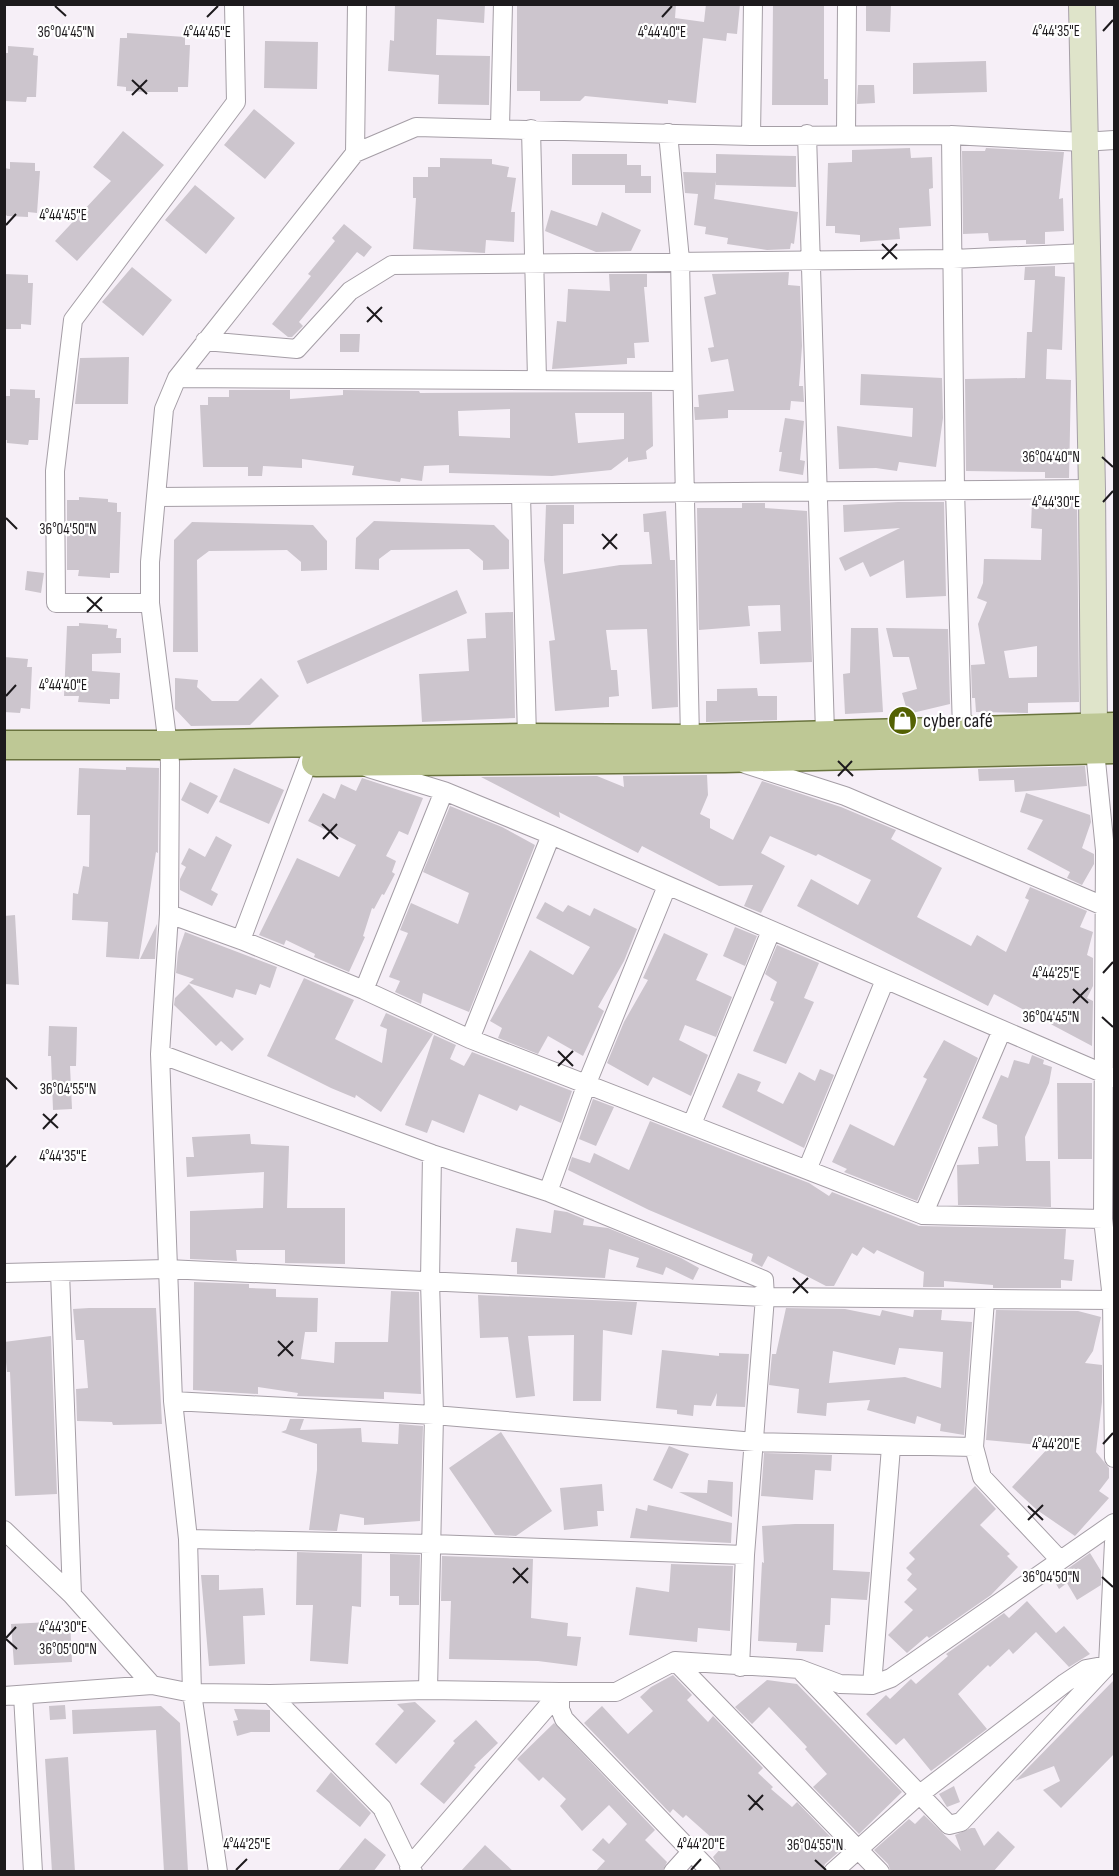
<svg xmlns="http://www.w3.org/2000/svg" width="1119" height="1876" viewBox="0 0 1119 1876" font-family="'Sofia Sans Condensed',sans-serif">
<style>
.building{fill:#ccc5cd;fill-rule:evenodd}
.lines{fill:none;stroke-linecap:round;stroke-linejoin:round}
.street-casing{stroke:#a59ea6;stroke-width:20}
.secondary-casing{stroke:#a59ea6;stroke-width:28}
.primary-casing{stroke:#6a743e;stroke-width:31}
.street{stroke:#fff;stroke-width:18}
.secondary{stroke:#dfe4ca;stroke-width:26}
.primary{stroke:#bec895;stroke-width:28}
.ticks{fill:none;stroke:#1d1a1d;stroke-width:2}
.labels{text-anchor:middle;stroke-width:4.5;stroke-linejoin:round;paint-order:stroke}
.poi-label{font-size:20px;fill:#1d1a1d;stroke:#fff;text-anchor:start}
.ticks-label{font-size:15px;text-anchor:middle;fill:#1d1a1d;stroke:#fff;stroke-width:4.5;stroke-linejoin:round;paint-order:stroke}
</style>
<rect width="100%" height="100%" fill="#f6eff7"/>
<path class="building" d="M395,4H485L484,23L437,19L436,55L490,56L489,105L438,104L439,75L388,71L390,40L394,41Z
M517,4H676L675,18L704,22L706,4H740L737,34L727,33L726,41L703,38L696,103L668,100V104L585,96L580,101H540V91H517Z
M773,4H824V79H828V105H772Z
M866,4H891L890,32L866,31Z
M127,33L185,37V45H190L188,87H178V92H146L126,91V87L117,86L120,38H127Z
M265,41L318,42L317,89L264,88Z
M8,46L34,48L33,55L38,56L36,97H27L26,102L5,101L4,53H8Z
M986,61L987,92L913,94V63Z
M858,85H874L875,103L857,104Z
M254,109L295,143L265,179L224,145Z
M123,131L164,165L77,261L55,241L111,181L93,167Z
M910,148L911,158L932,157L933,188L929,189L931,226L899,228L900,239L860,242V235L835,233V226H826L828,163L852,162V150Z
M986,148L1064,152L1059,199L1063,198L1064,231L1045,232V244H1026V240L989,241L988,233L963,234L962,151H985Z
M572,154H627V165H641V176H651V193H625V185H572Z
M716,154L796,156V187L716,185V181L714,199L798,212L794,244L791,243L790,249L767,250L727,244L728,238L705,234L706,227L694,225L698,194L685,193L683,172L716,173Z
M440,158L492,159V164L509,167L507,177L516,178L511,212H515L514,242L486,240L485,253L413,249L416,198H413V177H428V167H440Z
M10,162L35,163V171H40L37,213L28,212V217L7,216L4,212V168L10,169Z
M195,185L235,218L206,254L165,220Z
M551,210L597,226L602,212L641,230L631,251L596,252L545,231Z
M344,224L372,247L364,257L357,252L299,322L303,326L292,337H288L272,324L311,276L308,274L335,241L332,238Z
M1055,266V276L1065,277L1062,350L1047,349L1046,379L1071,380L1069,478H1045V472L966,471L965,379L1025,378L1027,332H1032L1035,280H1024L1025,267Z
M132,267L172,300L143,336L102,302Z
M789,272L788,285L800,286L802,346L799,386H803L804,402L791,401L790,410H728V418L695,420L694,407H699L698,395L734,391L728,359L711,362L708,348L714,347L704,297L716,294L712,274Z
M4,274L28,275V283H33L31,325L21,324V329H4Z
M609,274H647V287H644L649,342L634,343L635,358H627V364L552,369L557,321L566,322L568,289L610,291Z
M340,334H360L359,352H340Z
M129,357L128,404H75L80,358Z
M861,374L942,378L943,418L936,467L899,462L897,471L876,468L839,469L837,426L912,437L913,408L860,405Z
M10,389L35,390V398H40L38,440H29L28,445L7,443V440H4V396H10Z
M229,390H290V399L343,395V390L419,391L420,393L652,392L653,446L646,451L647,459L628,462V457L611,470L552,476L449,473V465L424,466L422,481L401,478L400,482L352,475L354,466L302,459V468L263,466L262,476H248V467H203L200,405H208V397H229ZM510,409V438L459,436L458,411ZM575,413H624V439L578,443Z
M785,418L804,421L800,460L805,461L803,475L779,471L782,452H779Z
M79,497L108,499V502L117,503V512H121L119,573H110V578L78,576L79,570H67V500H79Z
M1077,500L1079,702L1028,703V713L976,712L975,698H972L971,665L985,664L978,624L987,602L977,598L983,583L984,559L1041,560L1042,529L1031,528L1032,501ZM1037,646V677L1009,678L1004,651Z
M898,502H944L946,596L906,598L904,560L870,577L863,562L845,571L839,558L900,528L844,532L843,505Z
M742,503H765V508L807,511L812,662L760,664L758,632L781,631L780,605L748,606L750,626L699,630L697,508H742Z
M546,505H574V524H563V574L620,565L652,564L649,532H644L643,514L666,511L670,560H675L678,707L652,709L647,629L606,630L611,670H617L619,696L609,697V707L555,711L549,641L555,640L544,560Z
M374,521L494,525L509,540V569L483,570V561L469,549L391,550L379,559V570L355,569L356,538Z
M192,522L313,525L327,541V570L301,571V562L287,550L209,551L197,560L198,652H173L174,540Z
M27,571L44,573L41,593L25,590Z
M457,590L467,613L307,684L297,661Z
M513,612L515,718L422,722L419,674L469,671L467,639L486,638L485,613Z
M79,623L108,625V628L117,629L116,638H121V653L92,654V671L120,673L119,699H110V704L78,702L79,696H64L67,626H79Z
M851,628H878L883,712L845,714L843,674L850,673Z
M886,628L948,629L950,704L908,714L902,693L917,689L909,657H893Z
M4,657L28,659L27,667H32L30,709L21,708L20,713L4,712Z
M175,678L198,680L197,687L212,701H238L261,678L279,696L250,725L191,726L175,709Z
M757,688L758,696H777V720L706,722V701H717V689Z
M1085,766L1087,786L1015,792L1014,780L979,781L978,769Z
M126,767L159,768L158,853L156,852L139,959L106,957L108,922L72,920L73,893L78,894L83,866L89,867L90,815H77L79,768L126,770Z
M234,768L284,790L269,824L219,802Z
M707,775L708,795L700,814L710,819V828L733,840L762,781L841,807L896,830L891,839L942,868L917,917L971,946L977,935L1006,952L1029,900L1025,898L1030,887L1087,911L1080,927L1093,932L1087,955L1093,958V986L1087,998L1093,1001L1092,1046L994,994L988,1006L797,906L811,879L858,905L871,880L818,854L816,856L770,836L761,853L785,866L761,913L744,906L753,885L719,886L642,846L638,853L559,812L560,818L481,777L597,776L624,787L623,776Z
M362,778L423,798L408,835L399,831L386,856L396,861L392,872L395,874L384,895L382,894L374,909L372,908L363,936L365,937L349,972L314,957L315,954L286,940L284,945L259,935L297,858L339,877L356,845L308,821L323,793L335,799L341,784L356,791Z
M190,782L218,796L208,814L181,800Z
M1026,793L1090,815L1091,822L1082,848L1094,854V864L1082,885L1067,878L1070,872L1027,849L1043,820L1020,812Z
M450,806L502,827L535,845L469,1012L423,993L421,1004L395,992L400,981L389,977L408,933L400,930L411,903L458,924L469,893L423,872Z
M216,836L232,845L211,890L218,894L212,906L180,890V879L186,867L181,864L189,848L205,857Z
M545,902L563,912L568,905L590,916L594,908L637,929L624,961L598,1007L604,1011L583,1056L548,1036L538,1054L498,1038L502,1028L490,1021L530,950L573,975L590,947L536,918Z
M15,915L19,985L4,984V916Z
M157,924L155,959H140Z
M735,927L757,936L745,966L723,956Z
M185,932L277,967L270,988L260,984L256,995L236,989L233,998L189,983L194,979L176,973L178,952Z
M664,933L708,954L696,980L732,997L716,1037L685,1025L679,1040L708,1055L691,1096L653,1077L648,1086L607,1063L624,1022L648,980L643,978Z
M777,945L819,963L804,998L814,1002L786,1064L753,1051L774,1002L770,1000L777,982L765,974Z
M304,978L354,1000L335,1039L382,1063L387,1029L380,1026L386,1013L433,1034L381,1112L356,1095L355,1098L331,1088L267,1056Z
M189,984L244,1039L232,1051L221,1041L216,1046L174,1005L175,998Z
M49,1026L77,1027L76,1066H70L72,1109L53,1110L51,1056H48Z
M434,1035L456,1045L450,1059L464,1066L472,1052L572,1091L561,1123L520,1105L517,1111L479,1094L464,1133L432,1120L427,1133L405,1125Z
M944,1040L978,1058L917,1201L844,1172L847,1169L832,1162L850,1124L894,1146L927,1079L923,1077Z
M1032,1055L1044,1060L1043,1064L1052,1067L1049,1083L1025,1137L1026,1161H1050L1051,1207L958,1205L957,1165L979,1164L978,1147L998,1146L997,1125L982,1118L1001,1075L1008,1078L1014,1060L1029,1064Z
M820,1069L834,1075L804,1148L722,1107L738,1073L761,1082L757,1091L783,1104L799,1072L815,1081Z
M1057,1083H1092V1159H1058Z
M593,1099L614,1107L596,1146L579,1139Z
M650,1121L809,1183L829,1196L832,1192L919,1226L1066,1229L1064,1259L1074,1260L1072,1281L1061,1280V1288H993V1285L944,1281V1287H923L924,1272L877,1250L874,1254L863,1247L857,1256L852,1253L834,1286H826L768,1256L762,1267L751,1261L753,1254L649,1210L568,1170L572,1157L590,1163L594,1153L629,1170Z
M250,1134L251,1144L289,1146L287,1208H345V1264L285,1263V1250H236L237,1261L190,1259V1211L263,1208L264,1172L187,1177L186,1157H194L192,1137Z
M554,1210L567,1212L584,1219L583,1225L608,1228L681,1258L699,1268L693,1280L666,1267L663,1275L636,1267L639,1258L609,1249L605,1278L517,1274V1262H511L516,1228L551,1233Z
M194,1282L249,1284V1288L276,1289V1297L318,1298L317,1332H305L301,1359L334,1363L335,1342H388L391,1291L419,1292L421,1394L384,1392V1399L297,1396L298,1393L258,1387V1394L193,1390Z
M478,1295L637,1302L632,1335L603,1330L601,1401H573L574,1335L528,1336L535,1396L516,1398L508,1337L480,1338Z
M89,1308H156L162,1424L113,1425L112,1422L77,1421L76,1389L88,1388L84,1340H76L73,1309Z
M786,1308L845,1309L880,1316L882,1310L913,1317L914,1310H942L941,1320L972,1322L964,1435L940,1431L941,1424L917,1416L915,1424L867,1410L870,1400L827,1403L826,1416L797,1413L799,1389L769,1385L772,1354H776ZM899,1348L943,1352L941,1388L905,1377L829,1383L833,1351L895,1365Z
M996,1310L1078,1311L1101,1317L1093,1351L1085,1363L1102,1365V1402L1096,1452L1109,1468V1478L1099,1491L1109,1498L1075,1536L1037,1510L1012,1487L1050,1446L986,1440Z
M51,1336L57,1494L15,1496L10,1372H7L4,1342Z
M662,1350L719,1356V1353L749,1354L745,1407L716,1406L717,1393L711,1406L694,1405L693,1416L677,1414V1410L656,1408Z
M290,1419H304L300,1430L361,1428L362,1442L398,1444L399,1424L423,1426L420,1521L364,1525V1518L340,1514L337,1531L309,1530L317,1470V1444L281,1432L286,1430Z
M501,1432L552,1511L516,1536L495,1535L449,1468Z
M669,1446L689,1454L672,1489L653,1480Z
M764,1453L832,1455L831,1471L815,1470L813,1500L761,1496Z
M708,1480L733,1482L732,1517L679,1492L707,1493Z
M602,1484L604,1511H597L598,1526L564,1530L560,1488Z
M975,1486L996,1509L980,1525L1010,1554L1007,1556L1018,1567L991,1595L929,1638L927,1636L907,1653L888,1635L913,1610L904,1602L917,1589L907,1580L912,1574L906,1568L915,1559L909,1553Z
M648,1505L732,1523L731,1543L630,1538L636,1508L647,1511Z
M795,1524H834L833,1570L870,1572L867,1600L831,1598L830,1625H825L823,1652L796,1651L797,1643L758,1641L762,1562L764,1563L762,1526Z
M297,1552L362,1554L361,1607L352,1606L348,1664L310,1661L313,1605H296Z
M1090,1553L1101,1571V1585L1077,1600L1067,1583L1059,1589L1053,1579Z
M390,1554L420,1555L419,1605H399V1596H390Z
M442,1556L533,1559L531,1618L568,1623L567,1636L581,1637L577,1666L538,1661L449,1659L451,1601H441Z
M671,1564L733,1566L730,1631L698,1628L697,1642L629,1635L636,1587L669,1592Z
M201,1575H219V1590L263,1588L265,1615L243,1616L245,1664L209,1666Z
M1027,1601L1056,1633L1064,1626L1090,1654L1069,1667L1036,1632L1013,1654L1009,1649L990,1667L988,1665L958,1694L987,1729L931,1771L904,1738L896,1745L866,1714L886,1695L890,1699L911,1679L916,1684L948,1656L946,1654L1004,1613L1009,1618Z
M70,1621L72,1662L14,1665L11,1624Z
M673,1675L692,1695L687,1700L708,1722L713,1716L763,1768L758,1773L773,1787L771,1789L792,1807L797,1802L842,1849L825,1864L822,1872H722L713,1857L722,1847L686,1815L683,1818L673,1809L670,1813L584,1723L602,1706L628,1734L653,1711L640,1697L651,1687Z
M767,1680L797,1684L902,1792L859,1834L813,1787L827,1774L805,1749L807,1747L769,1707L752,1724L735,1707Z
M1114,1680V1754L1061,1808L1043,1790L1060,1781L1054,1766L1015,1781Z
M415,1702L436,1721L396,1764L375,1744L404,1711L397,1704Z
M65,1705L66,1719L50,1720L49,1706Z
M161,1706L180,1723L188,1872H164L156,1730L73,1734L72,1710Z
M234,1709L270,1710V1732H251L237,1736L233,1721L238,1720Z
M476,1720L498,1743L474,1766L476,1767L444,1804L420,1784L455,1743L453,1741Z
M554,1723L655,1830L645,1840L667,1862L662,1872H595L605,1861L592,1850L603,1838L609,1844L627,1824L609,1805L582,1831L560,1806L566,1799L543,1777L539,1781L517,1759Z
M68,1757L75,1872H52L45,1759Z
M331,1772L371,1813L360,1827L316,1791Z
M954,1786L960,1802L947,1807L939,1794Z
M924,1815L961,1851L955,1835L971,1828H975L984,1846L998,1831L1015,1847L993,1872H891L888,1864L874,1850L909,1819L915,1824Z
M365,1838L386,1855L373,1872H337Z
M485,1845L514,1872H460Z"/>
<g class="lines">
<defs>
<path id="street" d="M500,127L503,4
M531,129L537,379
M668,133L680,260L690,739
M807,134L825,733
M846,134L847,4
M951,135L955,489L962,730
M751,136L753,4
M355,153L357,4
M205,341L297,349L350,291L392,265L953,259L1086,253
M177,378L681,381
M521,494L527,738
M157,497L1092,489
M150,603H56L55,471L73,320L236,102L234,4
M1094,741L1105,850L1103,1219L1112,1299L1114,1458
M745,764L845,796L1113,910
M368,768L444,791L551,835L1114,1078
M667,886L587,1083L548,1192L764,1280L765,1297L745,1555L740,1667
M169,914L241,940L364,990L470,1039L923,1215L1103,1219
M241,940L308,762
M364,990L444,791
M470,1039L551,835
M160,1054L432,1154L548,1192
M692,1124L771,931
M807,1170L885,980
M923,1215L1002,1030
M60,1272L72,1595
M4,1273L167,1269L765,1297L1114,1300
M985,1300L974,1447L982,1477L1060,1560
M173,1401L434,1415L755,1442L974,1447
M4,1530L72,1595L152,1685
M188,1539L431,1544L745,1555
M675,1661L880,1872
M803,1673L949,1825L961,1822L1108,1665
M872,1685L891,1447
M428,1690L434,1415L430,1282L432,1154
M270,1694L428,1690L560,1692V1709L564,1719L711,1872
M23,1695L33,1872
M4,1696L152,1685L192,1693L270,1694L382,1808L413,1872
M409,1867L560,1692H616L675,1661L800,1669L840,1684L872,1685L891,1678L1114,1523
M218,1872L192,1693L188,1539L173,1401L160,1054L169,914L170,762L150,603V562L164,409L177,378L355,153L416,127L751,136L951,135L1083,142L1114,140
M673,1872L691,1852
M833,1872L920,1794L1065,1683L1086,1669L1108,1665L1114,1542"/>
<path id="secondary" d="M1082,4L1092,489L1094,727"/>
<path id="primary" d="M4,745H169L527,738L690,739L1114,727
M316,762L725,758L1114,749"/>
</defs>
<use href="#street" class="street-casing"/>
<use href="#secondary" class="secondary-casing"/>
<use href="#primary" class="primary-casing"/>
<use href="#street" class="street"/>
<use href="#secondary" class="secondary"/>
<use href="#primary" class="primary"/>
</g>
<path class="ticks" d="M55,6L66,16M207,17L218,6M662,17L672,6M1103,31L1113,20M132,80L147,94M132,95L147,80M6,225L16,214M882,244L897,259M882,259L897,244M367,307L382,322M367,322L382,307M1102,457L1113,467M1103,502L1113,491M6,518L17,529M602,534L617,549M603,549L617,534M87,597L102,611M87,612L102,597M6,696L16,685M838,761L853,776M838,776L852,761M322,824L338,839M323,839L337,824M1103,973L1113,962M1073,989L1088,1003M1073,1003L1088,988M1102,1017L1113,1027M558,1051L573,1066M558,1066L573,1051M6,1078L17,1089M43,1114L58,1128M43,1129L57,1114M6,1167L16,1156M793,1278L808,1293M793,1293L808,1278M278,1341L293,1356M278,1356L293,1341M1103,1444L1113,1433M1028,1506L1043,1520M1028,1520L1043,1505M513,1568L528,1583M1102,1577L1113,1587M513,1583L528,1568M6,1638L16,1627M6,1639L17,1649M748,1795L763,1810M749,1810L763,1795M815,1860L826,1870M236,1870L247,1859M691,1870L701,1859"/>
<defs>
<symbol id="shop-disc" viewBox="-11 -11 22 22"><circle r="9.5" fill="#536103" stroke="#fff"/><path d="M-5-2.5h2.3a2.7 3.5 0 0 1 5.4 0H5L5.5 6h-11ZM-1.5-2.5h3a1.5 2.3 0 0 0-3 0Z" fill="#fff"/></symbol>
</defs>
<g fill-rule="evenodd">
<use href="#shop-disc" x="886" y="704" width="33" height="33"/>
</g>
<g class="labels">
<g class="poi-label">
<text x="923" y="727">cyber café</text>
</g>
</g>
<g class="ticks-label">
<text x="1056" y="36">4°44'35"E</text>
<text x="66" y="37">36°04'45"N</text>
<text x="207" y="37">4°44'45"E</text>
<text x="662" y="37">4°44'40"E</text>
<text x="63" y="220">4°44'45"E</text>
<text x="1051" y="462">36°04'40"N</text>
<text x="1056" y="507">4°44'30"E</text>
<text x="68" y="534">36°04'50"N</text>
<text x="63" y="690">4°44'40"E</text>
<text x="1056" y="978">4°44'25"E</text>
<text x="1051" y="1022">36°04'45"N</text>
<text x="68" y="1094">36°04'55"N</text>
<text x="63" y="1161">4°44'35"E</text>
<text x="1056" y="1449">4°44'20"E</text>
<text x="1051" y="1582">36°04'50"N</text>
<text x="63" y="1632">4°44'30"E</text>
<text x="68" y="1654">36°05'00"N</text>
<text x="247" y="1849">4°44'25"E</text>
<text x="701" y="1849">4°44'20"E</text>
<text x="815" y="1850">36°04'55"N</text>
</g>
<rect width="1119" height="1876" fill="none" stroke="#1d1a1d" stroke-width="12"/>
</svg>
